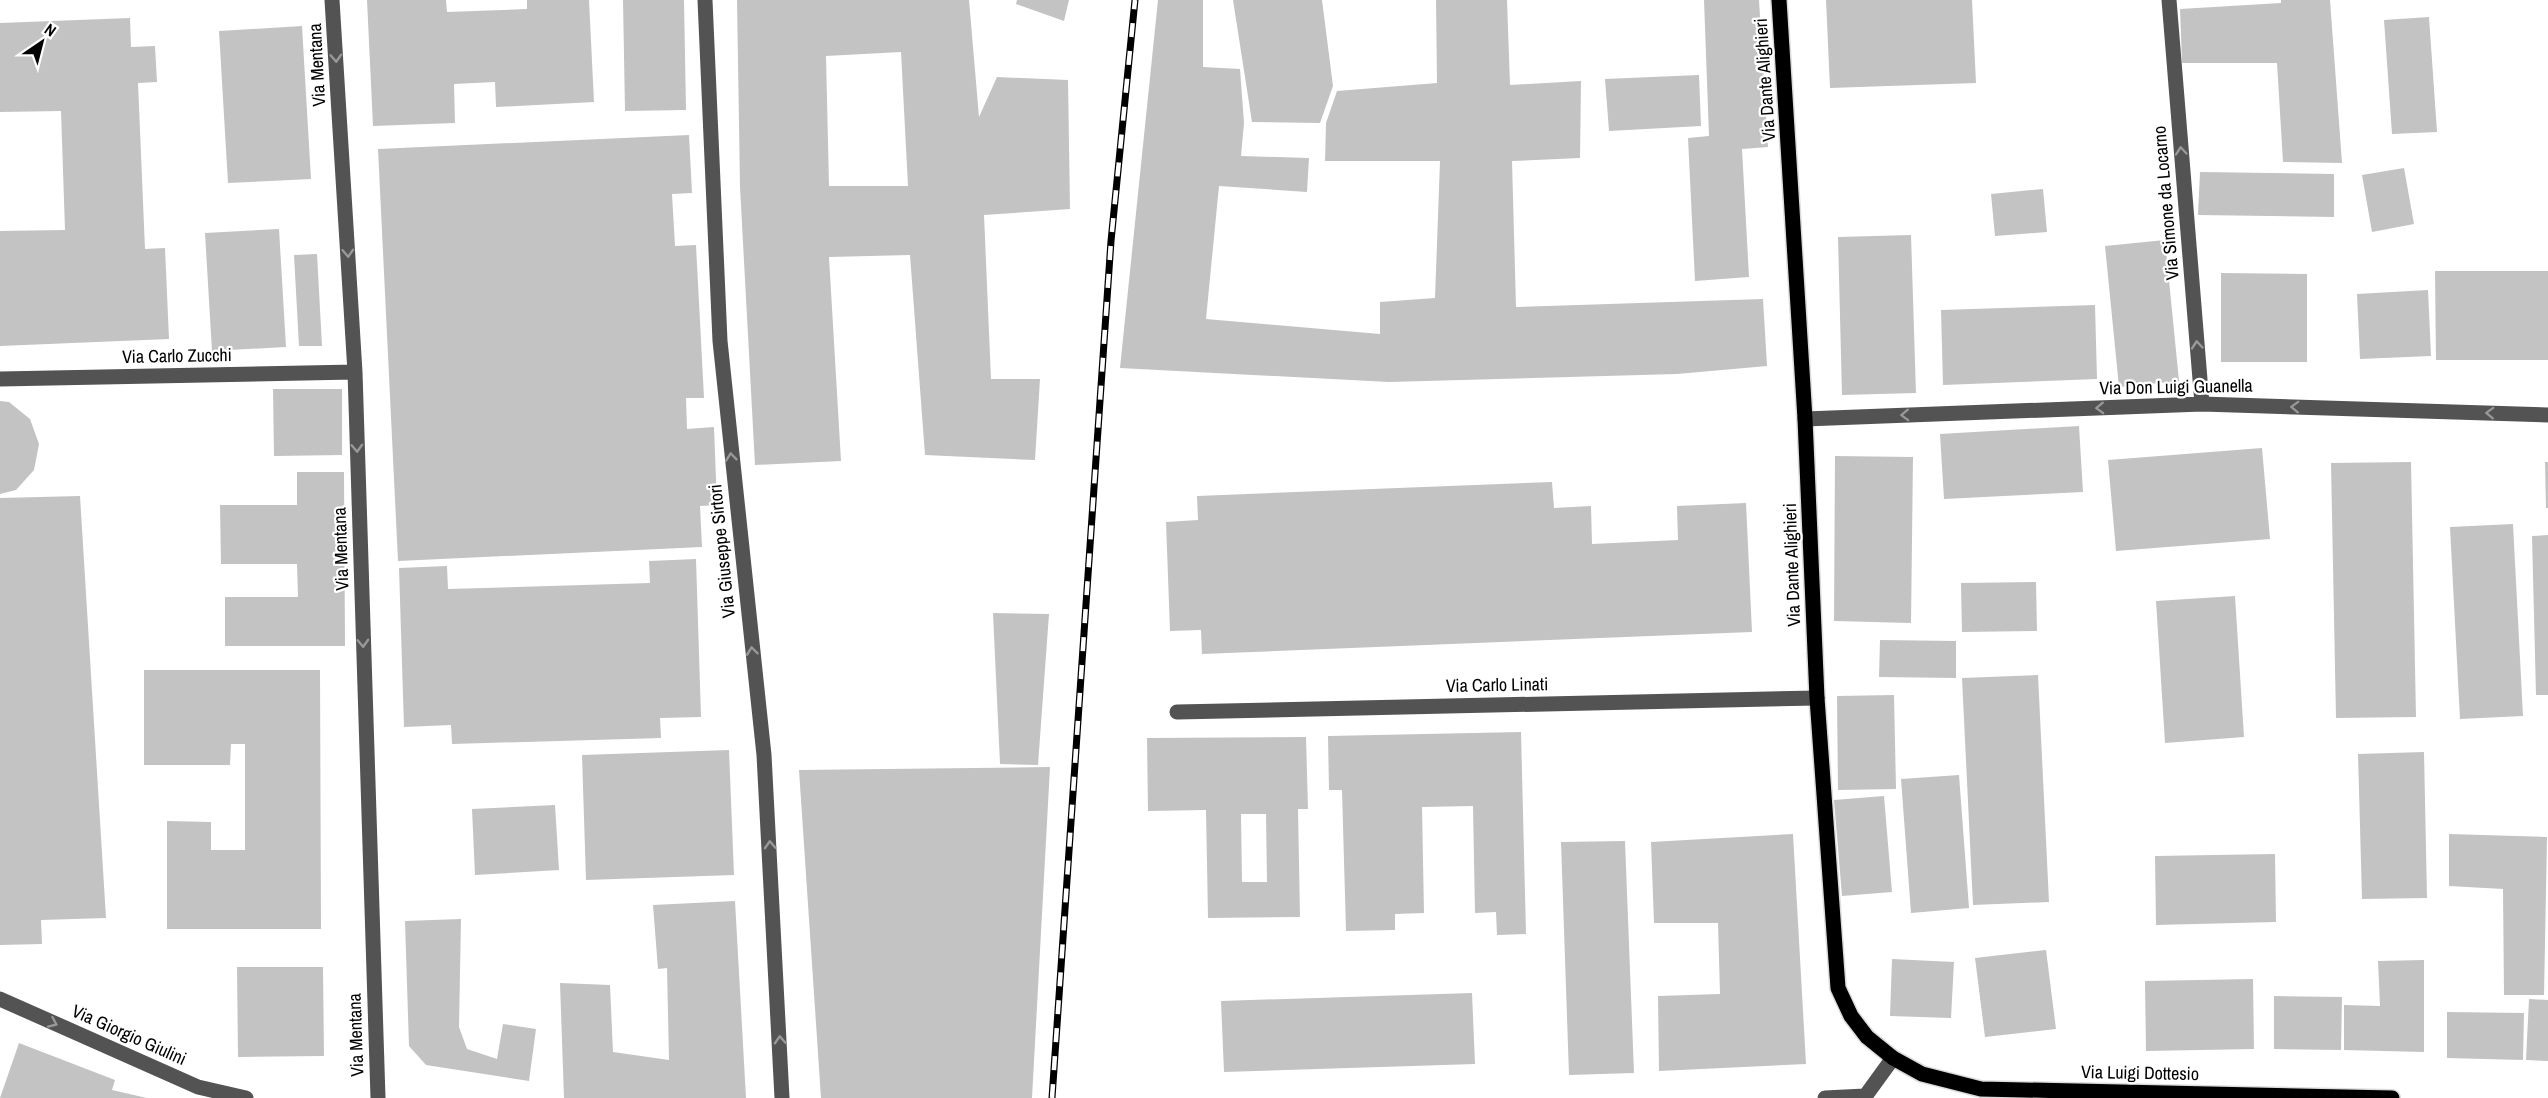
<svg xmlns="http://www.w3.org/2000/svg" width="2548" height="1098" viewBox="0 0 2548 1098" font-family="'Archivo Narrow',sans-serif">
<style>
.building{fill:#c3c3c3;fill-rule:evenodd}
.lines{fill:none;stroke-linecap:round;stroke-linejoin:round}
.major-casing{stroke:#dbdbdb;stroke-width:18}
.minor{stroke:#535353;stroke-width:15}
.major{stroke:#000;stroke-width:15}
.rail-casing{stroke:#000;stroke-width:7}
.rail{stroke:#fff;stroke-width:4.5;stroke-dasharray:14;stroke-linecap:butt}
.oneway{stroke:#989898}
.labels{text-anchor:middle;stroke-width:4.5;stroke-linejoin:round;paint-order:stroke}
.street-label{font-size:18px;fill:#000;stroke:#fff}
</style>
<rect width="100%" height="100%" fill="#fff"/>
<path class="building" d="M367,0H446L447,12L527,9V0H589L594,102L496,107L495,82L454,84L455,123L373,126Z
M623,0H684L686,110L625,111Z
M737,0H969L979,117L997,77L1068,80L1070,209L984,215L991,379H1040L1035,460L925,455L910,255L829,257L841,461L755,465L740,187ZM901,52L908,186H829L826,56Z
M1017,0H1069L1064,21L1016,4Z
M1158,0H1203V67L1240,69L1244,123L1241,156L1309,158L1307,192L1219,186L1206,319L1380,334V302L1435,298L1440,161H1325L1326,123L1337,91L1437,83L1436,0H1507L1510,85L1581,81L1580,158L1512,161L1516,307L1763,299L1767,366L1677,374L1389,382L1120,368Z
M1233,0H1322L1333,86L1320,123L1252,122Z
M1704,0H1759L1768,147L1742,149L1749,277L1695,281L1688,138L1709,136Z
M1826,0H1972L1976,83L1830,88Z
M2281,0H2330L2342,163L2283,162L2277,63H2182L2180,9L2281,3Z
M2429,17L2437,132L2392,134L2384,20Z
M130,18L131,47L155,46L157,82L138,83L145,249L165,248L169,339L0,346V231L65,230L61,111L0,112V23Z
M302,26L311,179L228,183L219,31Z
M1699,75L1701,126L1609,131L1605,79Z
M689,135L692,193L672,194L675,246L696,245L704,398H686L687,429L714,427L717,505L700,506L702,547L398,561L378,149Z
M2404,168L2414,224L2372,232L2362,175Z
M2200,172L2334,174V217L2198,215Z
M2043,189L2047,232L1995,236L1991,194Z
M279,229L286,347L212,351L205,233Z
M1911,235L1916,393L1842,395L1838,237Z
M2165,240L2179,381L2119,387L2105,246Z
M317,254L322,346H299L294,255Z
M2435,271H2548V360H2436Z
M2221,273L2307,274V362H2221Z
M2428,290L2431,356L2360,359L2357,294Z
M2095,305L2097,379L1943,385L1941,310Z
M273,389H342V455L274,456Z
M0,401L9,402L30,419L39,444L34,470L16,490L0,494Z
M2079,426L2083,492L1944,499L1940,434Z
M2262,448L2270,539L2116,551L2108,460Z
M1835,456L1913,457L1911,623L1834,621Z
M2411,462L2416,717L2336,718L2331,463Z
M2545,462H2548V508H2546Z
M297,472H344L345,646H225V597H298L297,564H221L220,505H297Z
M1552,482L1554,508L1591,506L1592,544L1678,540L1677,506L1746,503L1752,632L1202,654L1201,630L1170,631L1166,522L1198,520L1197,496Z
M80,496L106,918L41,920L42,944L0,945V498Z
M2513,524L2523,716L2460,719L2450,527Z
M2548,535V695H2536L2532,536Z
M696,559L701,717L660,718L661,738L452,744L451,725L404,727L399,568L447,566L448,589L650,583L649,561Z
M2036,582L2037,631L1962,632L1961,583Z
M2235,596L2244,737L2165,743L2156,601Z
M993,613L1049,614L1038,765L1000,764Z
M1880,640L1956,641V678L1879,677Z
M144,670H320L321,929H167V821L211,822V850H245V744H231L230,765H144Z
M2038,675L2049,902L1973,905L1962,678Z
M1894,695L1896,789L1838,790L1837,696Z
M1521,732L1526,934L1497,935L1496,912L1475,913L1473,806L1422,807L1424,913L1395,914V930L1346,931L1342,790H1329L1328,736Z
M1306,737L1308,809H1298L1300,917L1208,918L1206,810L1148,811L1147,738ZM1241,814H1266L1267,882H1242Z
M729,750L734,875L586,880L582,755Z
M2424,752L2427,898L2362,899L2358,754Z
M1050,767L1032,1098H821L799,770Z
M1959,775L1969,908L1911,913L1901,779Z
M1884,796L1892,892L1842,896L1834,800Z
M555,805L559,870L475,875L472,809Z
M1793,834L1806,1064L1659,1071L1658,996L1720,994L1718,923H1654L1651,842Z
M2449,834L2547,837L2544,995H2504L2503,889L2449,886Z
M1625,841L1634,1073L1569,1075L1561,842Z
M2275,854L2276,922L2156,925L2155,856Z
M735,901L746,1098H564L560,983L610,985L613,1052L669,1060L667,968L658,969L653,905Z
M461,919L459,1027L467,1049L497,1059L503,1024L536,1029L529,1081L426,1065L409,1046L405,921Z
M2046,950L2056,1029L1985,1037L1975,958Z
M1892,959L1954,962L1951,1018L1890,1016Z
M2424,960V1052L2344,1050V1005L2380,1006L2378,961Z
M237,967H323L324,1056L238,1057Z
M2253,979L2254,1049L2146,1051L2145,981Z
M1472,993L1475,1064L1224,1072L1221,1001Z
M2274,996L2342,997L2341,1050L2274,1049Z
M2529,999L2548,1000V1061L2526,1060Z
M2447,1012L2524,1013L2523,1060L2447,1058Z
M19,1043L115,1080L112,1090L147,1098H0Z"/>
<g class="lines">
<defs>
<path id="major" d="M1779,0L1805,419L1817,698L1838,988L1851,1016L1867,1037L1893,1058L1922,1074L1981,1089L2392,1098"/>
</defs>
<use href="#major" class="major-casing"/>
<path class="minor" d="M332,0L355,372L378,1098
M705,0L720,341L764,755L782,1098
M2169,0L2202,404
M0,379L355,372
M1805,419L2202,404L2548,415
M1177,712L1817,698
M0,999L198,1087L246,1098
M1825,1098L1865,1096
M1864,1098L1893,1058"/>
<use href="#major" class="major"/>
<defs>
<path id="rail" d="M1052,1098L1111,241L1135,0"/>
</defs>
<use href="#rail" class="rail-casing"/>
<use href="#rail" class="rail"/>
</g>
<defs><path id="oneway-chevron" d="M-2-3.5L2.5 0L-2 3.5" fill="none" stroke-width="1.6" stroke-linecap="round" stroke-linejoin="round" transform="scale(1.5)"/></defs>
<g class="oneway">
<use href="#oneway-chevron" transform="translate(336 58) rotate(87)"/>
<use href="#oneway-chevron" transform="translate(2181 151) rotate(-95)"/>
<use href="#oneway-chevron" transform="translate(348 253) rotate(87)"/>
<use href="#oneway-chevron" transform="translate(2197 345) rotate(-95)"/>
<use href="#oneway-chevron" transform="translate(2295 407) rotate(-178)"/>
<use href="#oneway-chevron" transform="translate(2100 408) rotate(178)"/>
<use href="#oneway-chevron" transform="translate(2490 413) rotate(-178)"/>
<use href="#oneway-chevron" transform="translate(1905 415) rotate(178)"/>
<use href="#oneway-chevron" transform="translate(357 448) rotate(88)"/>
<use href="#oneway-chevron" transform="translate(731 457) rotate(-96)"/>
<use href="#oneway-chevron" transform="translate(363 643) rotate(88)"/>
<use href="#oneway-chevron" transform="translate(752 651) rotate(-97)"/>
<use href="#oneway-chevron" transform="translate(770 845) rotate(-93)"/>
<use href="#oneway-chevron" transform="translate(53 1023) rotate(24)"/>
<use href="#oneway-chevron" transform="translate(780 1040) rotate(-93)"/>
</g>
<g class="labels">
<g class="street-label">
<text transform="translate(317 65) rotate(-93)" y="6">Via Mentana</text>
<text transform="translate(1765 80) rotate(-94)" y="6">Via Dante Alighieri</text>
<text transform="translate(2166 203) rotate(-95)" y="6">Via Simone da Locarno</text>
<text transform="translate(177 356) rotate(-1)" y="6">Via Carlo Zucchi</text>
<text transform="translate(2176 387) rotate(-1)" y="6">Via Don Luigi Guanella</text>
<text transform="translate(341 549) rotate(-92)" y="6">Via Mentana</text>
<text transform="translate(722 551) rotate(-96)" y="6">Via Giuseppe Sirtori</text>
<text transform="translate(1792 565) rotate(-92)" y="6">Via Dante Alighieri</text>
<text transform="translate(1497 685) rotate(-1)" y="6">Via Carlo Linati</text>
<text transform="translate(129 1035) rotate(24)" y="6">Via Giorgio Giulini</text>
<text transform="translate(356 1035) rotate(-92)" y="6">Via Mentana</text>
<text transform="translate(2140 1073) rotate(1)" y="6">Via Luigi Dottesio</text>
</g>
</g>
<g transform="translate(42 42) rotate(35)" stroke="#ffffff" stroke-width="4.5" paint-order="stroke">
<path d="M0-4.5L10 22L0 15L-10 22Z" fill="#000000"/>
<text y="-9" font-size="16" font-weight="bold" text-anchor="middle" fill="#000000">N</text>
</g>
</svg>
